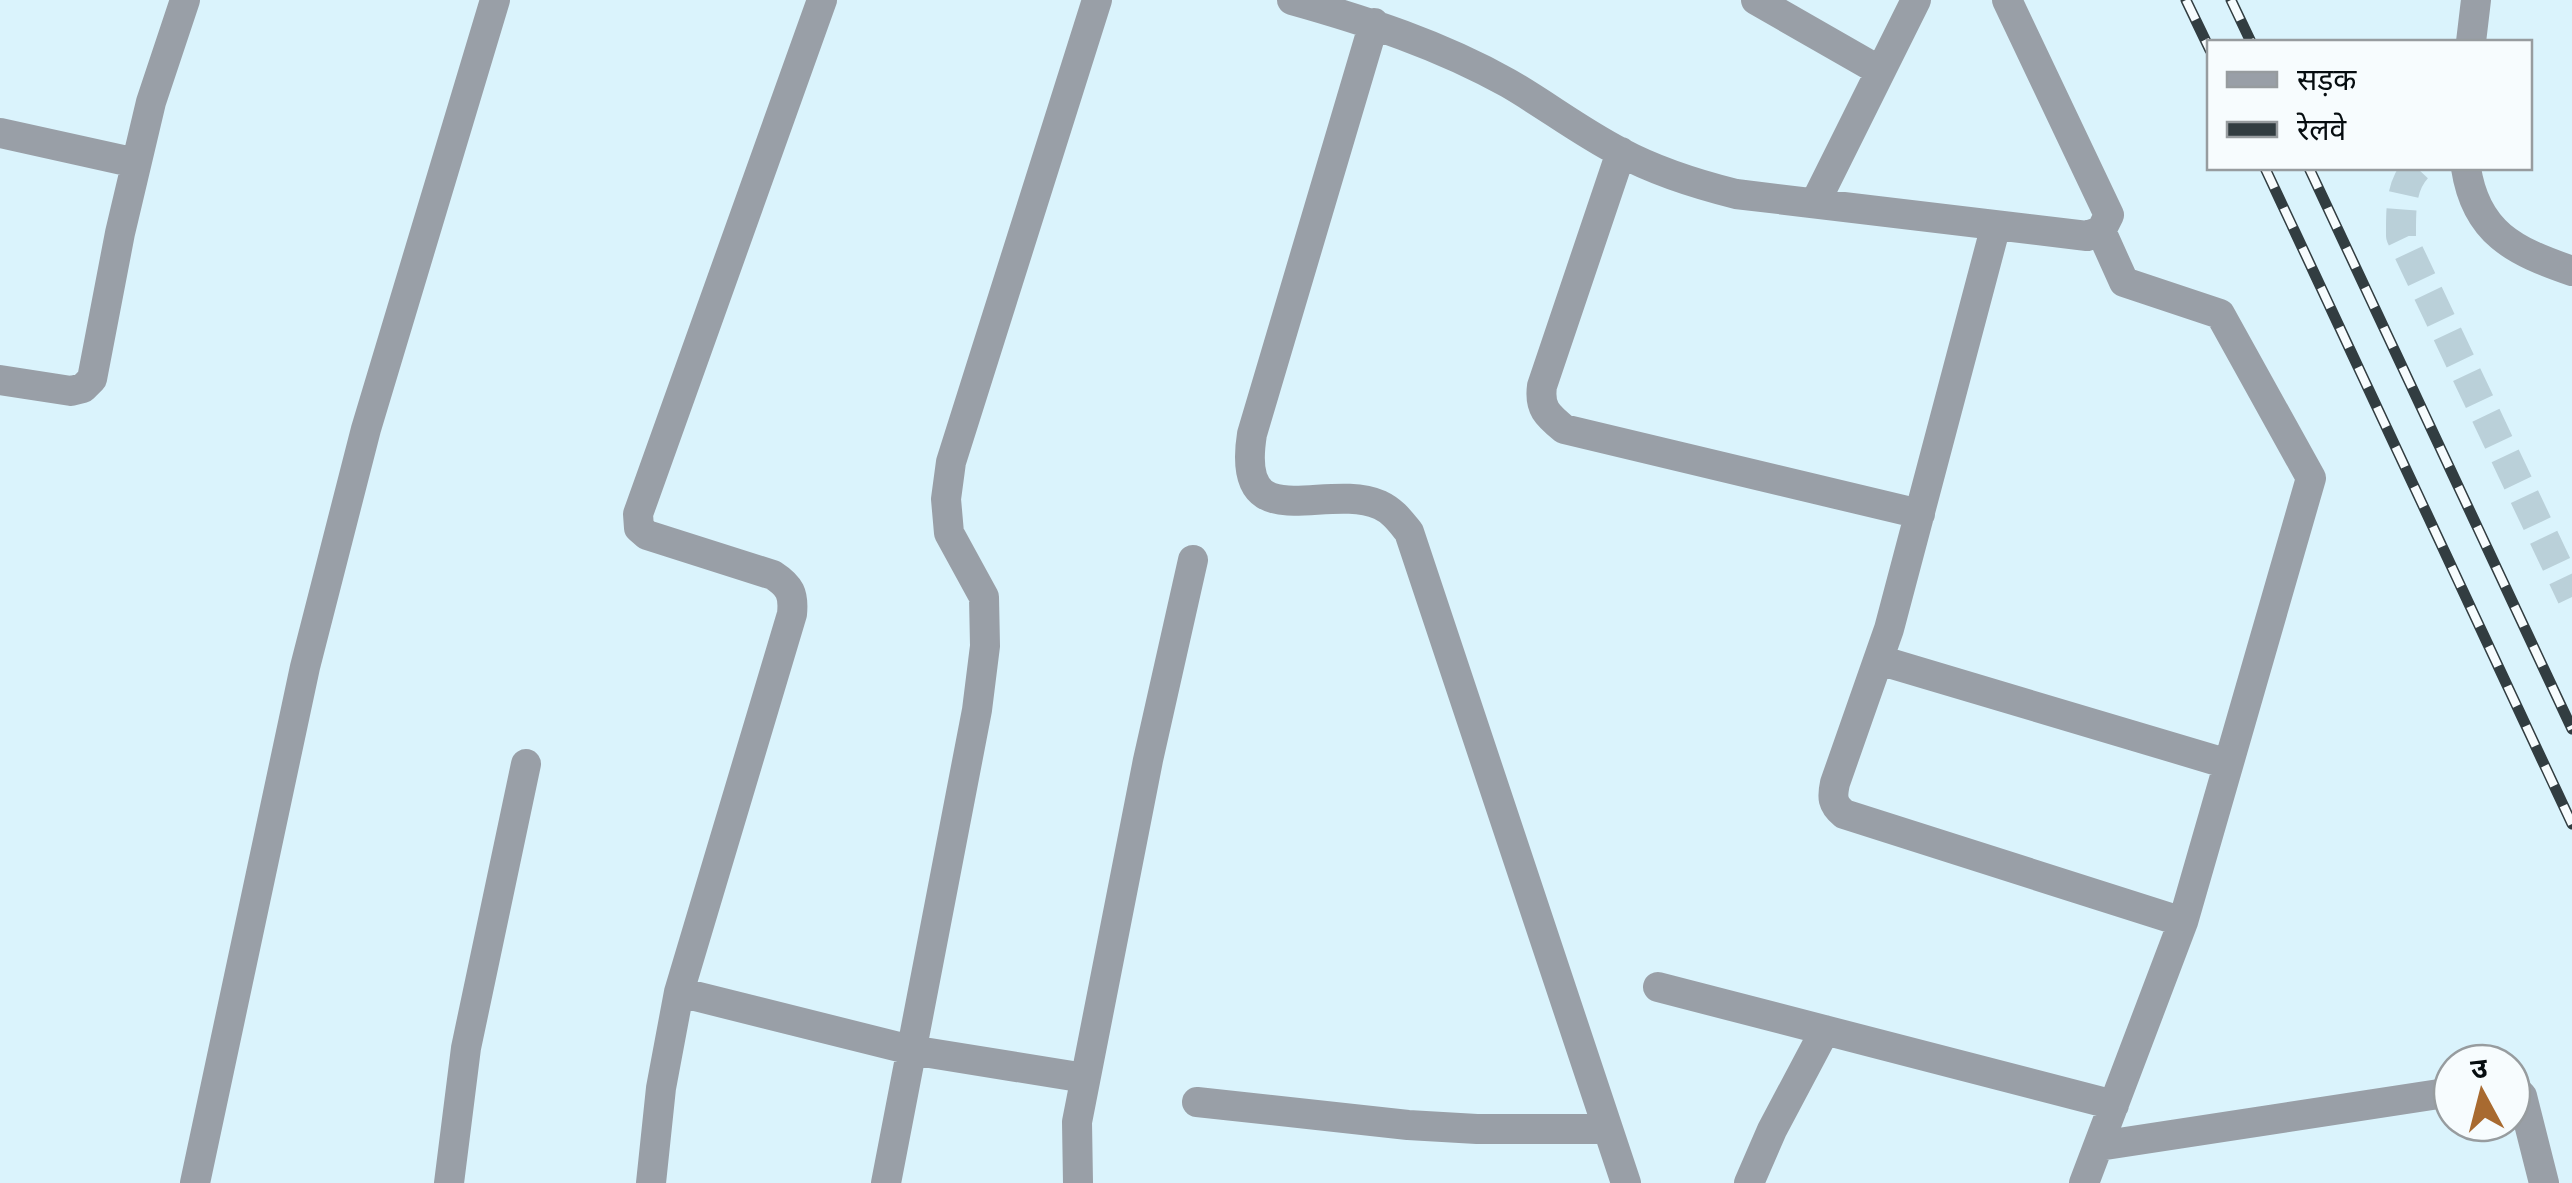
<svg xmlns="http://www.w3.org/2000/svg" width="2572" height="1183" viewBox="0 0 2572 1183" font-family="'Zilla Slab','Noto Sans Devanagari',serif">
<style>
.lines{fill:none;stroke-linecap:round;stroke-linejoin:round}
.minor-tunnel{stroke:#bad0d9;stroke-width:30;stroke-dasharray:30 15;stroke-linecap:butt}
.minor{stroke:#999fa7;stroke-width:30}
.rail-casing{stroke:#323d41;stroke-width:11}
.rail{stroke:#f7fcfe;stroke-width:8;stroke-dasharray:22;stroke-linecap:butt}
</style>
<rect width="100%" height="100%" fill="#daf3fc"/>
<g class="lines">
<path class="minor-tunnel" d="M2417,168C2400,186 2401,212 2401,236L2572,597"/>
<path class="minor" d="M1292,0C1367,21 1440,45 1508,83C1546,105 1581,132 1620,152C1657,172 1696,184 1736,194L2087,236L2101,231L2109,215L2007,0
M1756,0L1880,71
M1374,23L1252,434C1235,541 1324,481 1380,505C1393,511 1400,521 1409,532L1626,1183
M2471,42L2476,0
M0,133L136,163
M1621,152L1542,386C1539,408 1547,415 1564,429L1920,514
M2466,168C2476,233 2514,251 2572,271
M1815,203L1916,0
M1996,225L1889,629L1835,783C1832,797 1832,804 1844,814L2183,922
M0,380L71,391L83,388L92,379L120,233L151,102L185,0
M1879,660L2228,764
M1658,987L2114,1105
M679,992L911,1050L1085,1078
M2512,1086L2522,1096L2544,1183
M1197,1102L1408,1125L1477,1129H1608
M2099,1146L2452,1092
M195,1183L305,667L366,429L495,0
M449,1183L466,1048L526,764
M651,1183L661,1088L679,992L792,614C794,594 790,586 773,575L647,535L639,528L638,514L822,0
M886,1183L977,710L985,646L984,597L949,533L946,499L951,462L1097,0
M1078,1183L1077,1122L1148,760L1193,560
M1749,1183L1772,1130L1825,1030
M2084,1183L2183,922L2311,478L2220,314L2124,282L2101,231"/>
<defs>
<path id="rail" d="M2186,0L2210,50
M2231,0L2251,42
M2265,168L2572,824
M2309,168L2572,729"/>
</defs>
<use href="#rail" class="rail-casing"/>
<use href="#rail" class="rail"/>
</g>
<rect x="2207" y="40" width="325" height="130" fill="#f7fcfe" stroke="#979c9f" stroke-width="2.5"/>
<rect x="2227" y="72" width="50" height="15" fill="#999fa7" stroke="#979c9f" stroke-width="2.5"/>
<text x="2297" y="90" font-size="30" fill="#060d10">सड़क</text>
<rect x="2227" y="122" width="50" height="15" fill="#323d41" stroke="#979c9f" stroke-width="2.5"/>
<text x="2297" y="140" font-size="30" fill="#060d10">रेलवे</text>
<g transform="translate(2482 1093) rotate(353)"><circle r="48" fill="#f7fcfe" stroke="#979c9f" stroke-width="2.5"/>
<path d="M0-8L18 38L0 25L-18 38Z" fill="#a86a30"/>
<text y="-15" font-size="28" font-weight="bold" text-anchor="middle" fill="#060d10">उ</text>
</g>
</svg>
